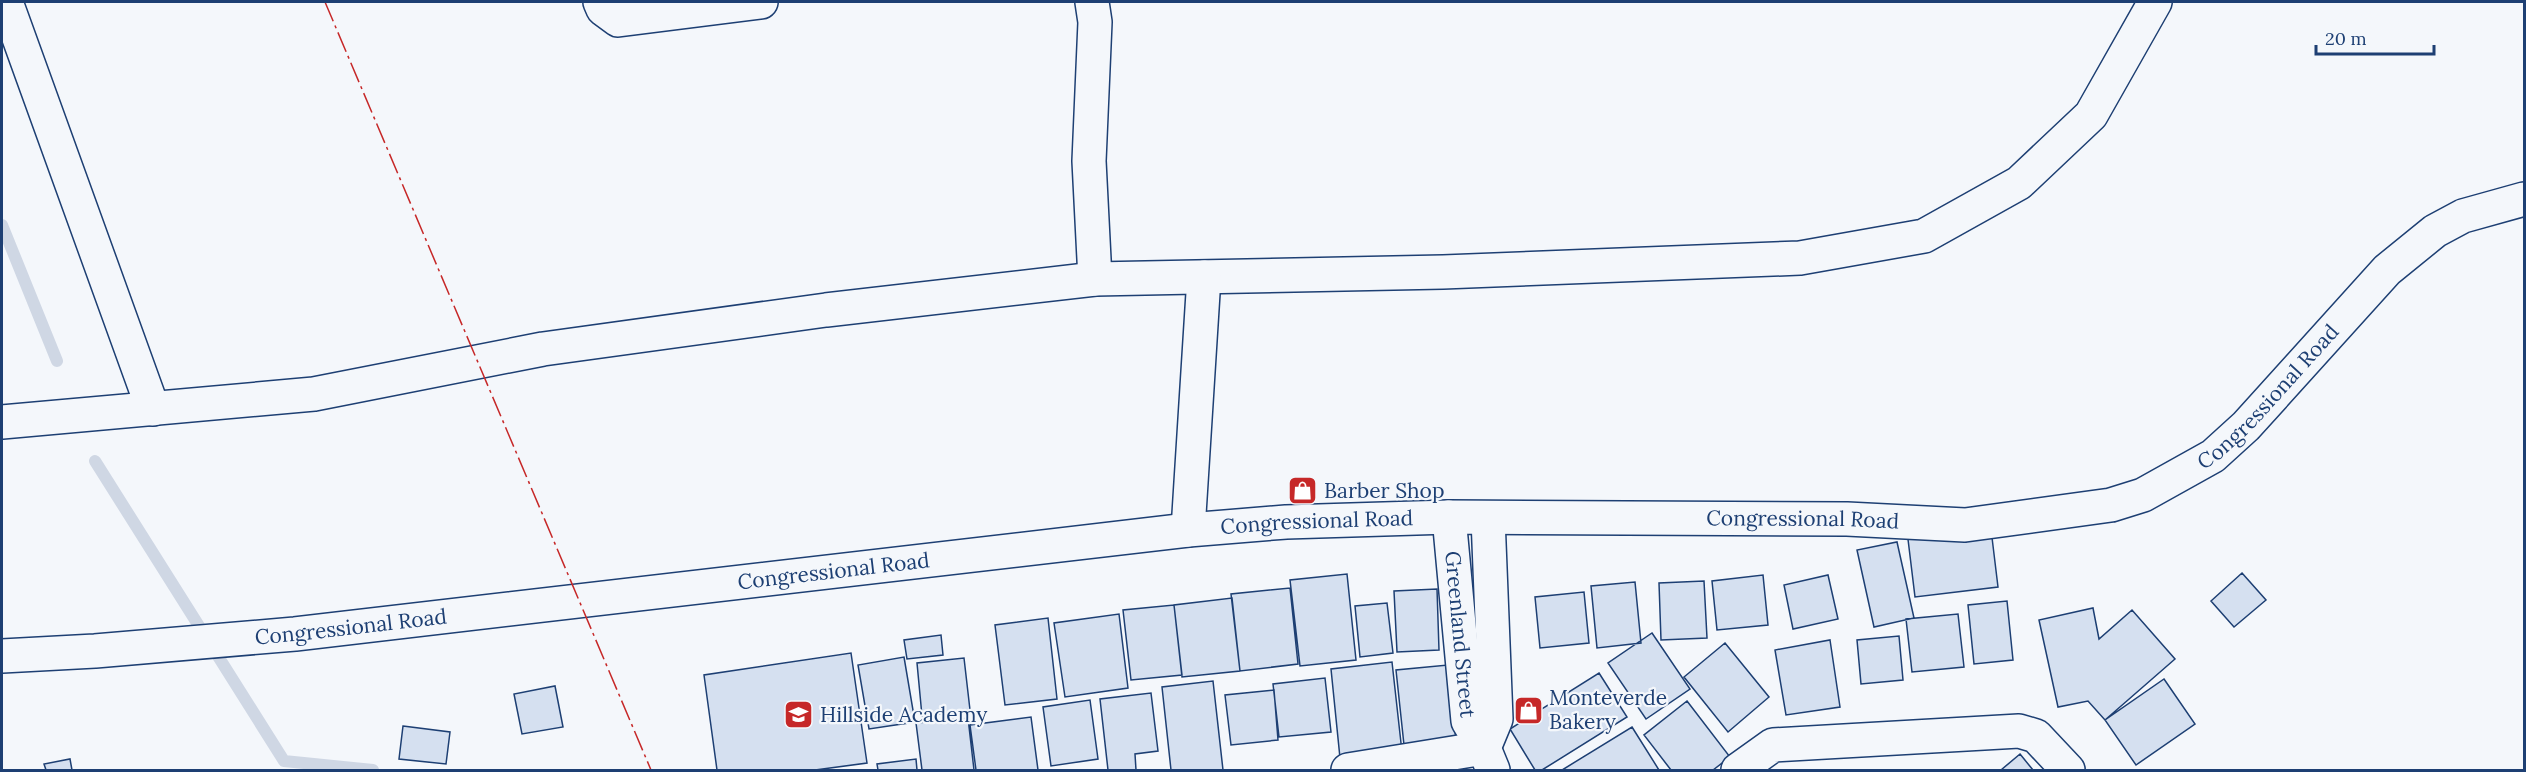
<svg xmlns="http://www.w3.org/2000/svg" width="2526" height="772" viewBox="0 0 2526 772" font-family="Lora,serif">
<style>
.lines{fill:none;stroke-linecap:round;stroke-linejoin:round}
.stream{stroke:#cfd7e4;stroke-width:12}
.building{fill:#d5e0f0;stroke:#1d3f73;stroke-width:1.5}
.minor-casing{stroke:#1d3f73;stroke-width:36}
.major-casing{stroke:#1d3f73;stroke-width:36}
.minor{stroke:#f4f7fb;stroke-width:33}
.major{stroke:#f4f7fb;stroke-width:33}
.power{stroke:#c62828;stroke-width:1.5;stroke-dasharray:21 4.5 3 4.5;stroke-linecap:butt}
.labels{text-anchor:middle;stroke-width:4.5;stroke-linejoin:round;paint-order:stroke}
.street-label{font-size:21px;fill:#1d3f73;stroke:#f4f7fb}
.poi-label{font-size:21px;fill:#1d3f73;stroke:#f4f7fb;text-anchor:start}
</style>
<rect width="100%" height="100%" fill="#f4f7fb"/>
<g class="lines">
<path class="stream" d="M2,225L57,361
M95,461L284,761L373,770"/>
</g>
<path class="building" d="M1990,521L1998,587L1915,597L1907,531Z
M1897,542L1914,618L1874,627L1857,550Z
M2242,573L2266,600L2234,627L2211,601Z
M1347,574L1356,660L1300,666L1290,580Z
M1763,575L1768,625L1717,630L1712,581Z
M1828,575L1838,619L1793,629L1784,585Z
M1704,581L1707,638L1661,640L1659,583Z
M1635,582L1641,643L1597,648L1591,586Z
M1290,588L1298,664L1240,671L1231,594Z
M1437,589L1439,650L1397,652L1394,591Z
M1584,592L1589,643L1540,648L1535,597Z
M1232,598L1240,671L1182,677L1174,605Z
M2007,601L2013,660L1974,664L1968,605Z
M1387,603L1393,653L1360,657L1355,606Z
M1174,605L1182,675L1131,680L1123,610Z
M2093,608L2099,639L2132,610L2175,659L2105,720L2088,701L2058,707L2039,620Z
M1119,614L1128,688L1065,697L1054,623Z
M1958,614L1964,667L1912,672L1906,619Z
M1048,618L1057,699L1005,705L995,625Z
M1652,633L1690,689L1646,719L1608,663Z
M941,635L943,655L907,659L904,640Z
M1899,636L1903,680L1861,684L1857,640Z
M1830,640L1840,707L1786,715L1775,650Z
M1725,643L1769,697L1728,732L1684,677Z
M851,653L867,763L815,770H717L704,675Z
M904,657L915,722L869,729L858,665Z
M964,658L970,710L922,716L917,663Z
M1392,662L1402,752L1340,758L1331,669Z
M1448,665L1456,740L1404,745L1396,670Z
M1599,673L1627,717L1542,770H1535L1510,729Z
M1325,678L1331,732L1279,737L1273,684Z
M2164,679L2195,724L2136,765L2105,720Z
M1213,681L1223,770H1171L1162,687Z
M555,686L563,727L522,734L514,694Z
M1274,690L1278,740L1231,745L1225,695Z
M1151,693L1158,751L1135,754L1136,770H1108L1100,699Z
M1090,700L1098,759L1051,766L1043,707Z
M1687,701L1730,757L1713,770H1671L1644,735Z
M1031,717L1038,770H976L970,725Z
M968,718L974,770H922L916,723Z
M403,726L450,732L446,764L399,759Z
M1632,727L1659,770H1562Z
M2020,754L2033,770H2001Z
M70,759L72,770H46L44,764Z
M916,759L917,770H878L877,764Z"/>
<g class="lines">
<defs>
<g id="minor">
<path d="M6,2L153,409"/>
<path d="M600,2L603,9L618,20L761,2"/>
<path d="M1092,2L1095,22L1089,161L1095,279"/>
<path d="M2,422L314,394L543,349L826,310L1095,279L1443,272L1800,258L1924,236L2019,183L2091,115L2155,2"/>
<path id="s1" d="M1449,517L1468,721L1484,748L1493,770"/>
<path d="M1188,530L1204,277"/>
<path d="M1484,748L1496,719L1488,518"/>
<path d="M1348,770L1484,748"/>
<path d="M1738,770L1773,745L2019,731L2036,736L2068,770"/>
</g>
<g id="major">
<path id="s2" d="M2,656L95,651L295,634L1188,530L1286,522L1449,517L1847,519L1965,525L2111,505L2143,495L2213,456L2246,426L2387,270L2435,231L2463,216L2524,199"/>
</g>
</defs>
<use href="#minor" class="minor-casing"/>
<use href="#major" class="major-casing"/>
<use href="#minor" class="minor"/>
<use href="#major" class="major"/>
<path class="power" d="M325,2L651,770"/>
</g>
<defs>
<symbol id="shop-square" viewBox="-11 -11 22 22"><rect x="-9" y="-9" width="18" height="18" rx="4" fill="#c62828" stroke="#f4f7fb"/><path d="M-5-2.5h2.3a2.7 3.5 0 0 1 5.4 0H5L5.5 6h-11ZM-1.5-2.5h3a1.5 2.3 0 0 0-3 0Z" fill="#fff"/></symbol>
<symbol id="school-square" viewBox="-11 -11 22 22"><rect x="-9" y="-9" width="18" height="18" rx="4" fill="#c62828" stroke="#f4f7fb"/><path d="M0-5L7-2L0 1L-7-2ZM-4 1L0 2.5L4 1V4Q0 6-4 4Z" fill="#fff"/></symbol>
</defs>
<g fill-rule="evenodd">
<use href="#shop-square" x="1286" y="474" width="33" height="33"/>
<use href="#shop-square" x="1512" y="694" width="33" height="33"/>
<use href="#school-square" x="782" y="698" width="33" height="33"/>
</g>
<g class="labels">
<g class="street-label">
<text dy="7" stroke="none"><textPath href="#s2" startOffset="2312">Congressional Road</textPath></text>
<text dy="7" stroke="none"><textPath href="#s2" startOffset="1808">Congressional Road</textPath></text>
<text dy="7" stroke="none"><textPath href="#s2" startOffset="1322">Congressional Road</textPath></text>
<text dy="7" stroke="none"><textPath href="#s2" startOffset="836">Congressional Road</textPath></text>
<text dy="7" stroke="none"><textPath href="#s2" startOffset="350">Congressional Road</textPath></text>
<text dy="7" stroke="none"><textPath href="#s1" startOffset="118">Greenland Street</textPath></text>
</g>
<g class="poi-label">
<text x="1324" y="498">Barber Shop</text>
<text x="1549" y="705">Monteverde<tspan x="1549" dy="24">Bakery</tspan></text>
<text x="820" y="722">Hillside Academy</text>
</g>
</g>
<rect width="2526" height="772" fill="none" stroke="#1d3f73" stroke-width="6"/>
<path d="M2316 45v9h118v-9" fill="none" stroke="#1d3f73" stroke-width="3"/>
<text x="2325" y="45" font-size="18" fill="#1d3f73" stroke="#f4f7fb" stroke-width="4.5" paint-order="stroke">20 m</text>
</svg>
